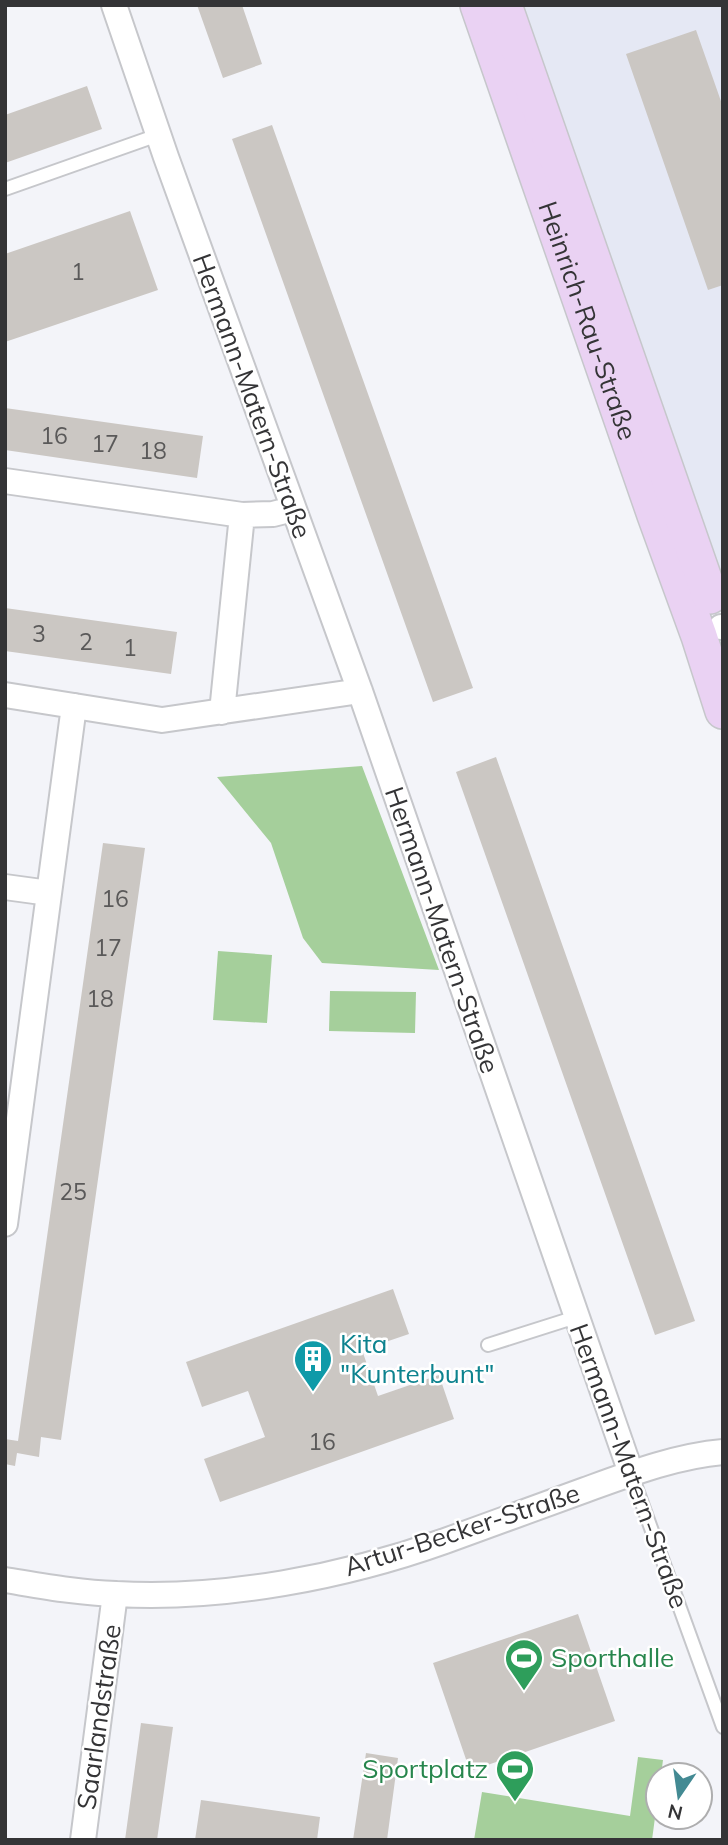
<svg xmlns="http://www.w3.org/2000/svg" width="728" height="1845" viewBox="0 0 728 1845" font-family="Mulish,sans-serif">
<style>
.built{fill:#e5e8f4}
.green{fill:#a5cf9b}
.building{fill:#cbc7c3}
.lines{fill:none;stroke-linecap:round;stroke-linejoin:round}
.service-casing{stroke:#c6c7cb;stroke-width:16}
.minor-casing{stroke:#c6c7cb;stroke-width:28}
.secondary-casing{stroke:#c6c7cb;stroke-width:38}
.service{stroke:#fff;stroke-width:12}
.minor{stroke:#fff;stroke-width:24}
.secondary{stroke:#ead2f3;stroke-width:35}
.labels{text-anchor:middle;stroke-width:5;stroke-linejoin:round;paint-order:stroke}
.number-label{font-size:23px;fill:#5a5959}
.street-label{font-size:26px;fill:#343436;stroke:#fff}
.culture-label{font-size:26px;fill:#0d838f;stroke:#fff;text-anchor:start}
.leisure-label{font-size:26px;fill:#27864d;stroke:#fff;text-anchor:start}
</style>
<rect width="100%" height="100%" fill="#f3f4f9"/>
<path class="built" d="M523,5H723V589Z"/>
<path class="green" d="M362,766L439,970L322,963L303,938L271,843L217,777Z
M218,951L272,955L267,1023L213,1020Z
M330,991L416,992L415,1033L329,1031Z
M638,1757L663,1760L661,1775H658V1795L652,1840H474L482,1792L630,1816Z"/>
<path class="building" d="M197,5H242L262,64L223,78Z
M696,30L723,107V285L708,290L626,54Z
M87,86L102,129L5,163V115Z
M272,125L473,688L433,702L232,139Z
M130,211L158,290L5,342V254Z
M5,408L203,436L197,478L5,450Z
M5,608L177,632L171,674L5,651Z
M496,757L695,1321L655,1335L456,772Z
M103,843L145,848L61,1440L41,1437L39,1457L17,1453L15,1466L5,1464V1439L18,1441Z
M393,1289L409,1334L362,1350L378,1396L439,1375L454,1419L220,1502L204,1459L265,1437L248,1391L202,1407L186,1362Z
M578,1614L615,1721L470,1771L433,1663Z
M141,1723L173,1727L157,1840H125Z
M366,1753L398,1758L387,1840H353Z
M201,1800L320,1817L317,1840H195Z"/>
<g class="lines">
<defs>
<path id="service" d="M5,189L158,135
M488,1345L576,1317
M631,1473L723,1727"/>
<path id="minor" d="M114,5L166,157L360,691L631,1473
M5,481L242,515L273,514L293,509
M721,627H723
M5,695L162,720L360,691
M222,712L242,515
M5,887L49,893
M5,1224L74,706
M5,1580C42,1586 79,1593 116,1594C224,1600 344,1577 445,1541C492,1524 538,1507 585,1490C629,1474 676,1456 723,1452
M83,1840L115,1594"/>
<g id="secondary">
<path id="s1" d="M478,5L655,515L699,636L723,711"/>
<path d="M504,5L710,596"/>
</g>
</defs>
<use href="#service" class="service-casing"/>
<use href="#minor" class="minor-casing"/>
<use href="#secondary" class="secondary-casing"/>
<use href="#service" class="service"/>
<use href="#minor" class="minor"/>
<use href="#secondary" class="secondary"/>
</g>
<defs>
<symbol id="building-pin" viewBox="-11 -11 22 30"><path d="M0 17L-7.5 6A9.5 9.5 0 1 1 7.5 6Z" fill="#0f9aa8" stroke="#fff"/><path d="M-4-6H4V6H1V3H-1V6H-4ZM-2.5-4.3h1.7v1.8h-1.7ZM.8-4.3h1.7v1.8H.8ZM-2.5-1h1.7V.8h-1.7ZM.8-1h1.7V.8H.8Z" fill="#fff"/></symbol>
<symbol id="stadium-pin" viewBox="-11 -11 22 30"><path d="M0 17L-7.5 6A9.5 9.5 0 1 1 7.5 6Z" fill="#2e9e5b" stroke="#fff"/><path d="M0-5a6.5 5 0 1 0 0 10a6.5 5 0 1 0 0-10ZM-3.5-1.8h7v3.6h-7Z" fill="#fff"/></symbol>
</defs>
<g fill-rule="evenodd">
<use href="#building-pin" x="291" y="1337" width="44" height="60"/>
<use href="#stadium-pin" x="502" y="1636" width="44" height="60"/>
<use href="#stadium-pin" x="493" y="1747" width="44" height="60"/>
</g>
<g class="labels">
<g class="number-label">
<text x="78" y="280">1</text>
<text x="54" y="444">16</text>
<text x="105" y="452">17</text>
<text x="153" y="459">18</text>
<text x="39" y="642">3</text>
<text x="86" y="650">2</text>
<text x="130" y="656">1</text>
<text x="115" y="907">16</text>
<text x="108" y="956">17</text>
<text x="100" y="1007">18</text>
<text x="73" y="1200">25</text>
<text x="322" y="1450">16</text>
</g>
<g class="street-label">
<text dy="9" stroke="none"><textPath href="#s1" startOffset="334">Heinrich-Rau-Straße</textPath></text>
<text transform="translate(252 396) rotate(70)" y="9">Hermann-Matern-Straße</text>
<text transform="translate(442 930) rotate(71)" y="9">Hermann-Matern-Straße</text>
<text transform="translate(629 1466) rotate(70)" y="9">Hermann-Matern-Straße</text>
<text transform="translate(462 1530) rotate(-18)" y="9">Artur-Becker-Straße</text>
<text transform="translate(99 1717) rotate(-82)" y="9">Saarlandstraße</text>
</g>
<g class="culture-label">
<text x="340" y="1353">Kita<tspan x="340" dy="30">"Kunterbunt"</tspan></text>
</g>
<g class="leisure-label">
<text x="551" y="1667">Sporthalle</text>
<text x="488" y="1778" text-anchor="end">Sportplatz</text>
</g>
</g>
<rect width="728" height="1845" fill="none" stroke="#343436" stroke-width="14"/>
<g transform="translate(679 1796) rotate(193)"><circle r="33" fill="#ffffff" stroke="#aeaeaf" stroke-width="2"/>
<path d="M0-5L12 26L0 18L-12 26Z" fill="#438a93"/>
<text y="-10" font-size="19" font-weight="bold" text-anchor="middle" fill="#343436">N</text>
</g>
</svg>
